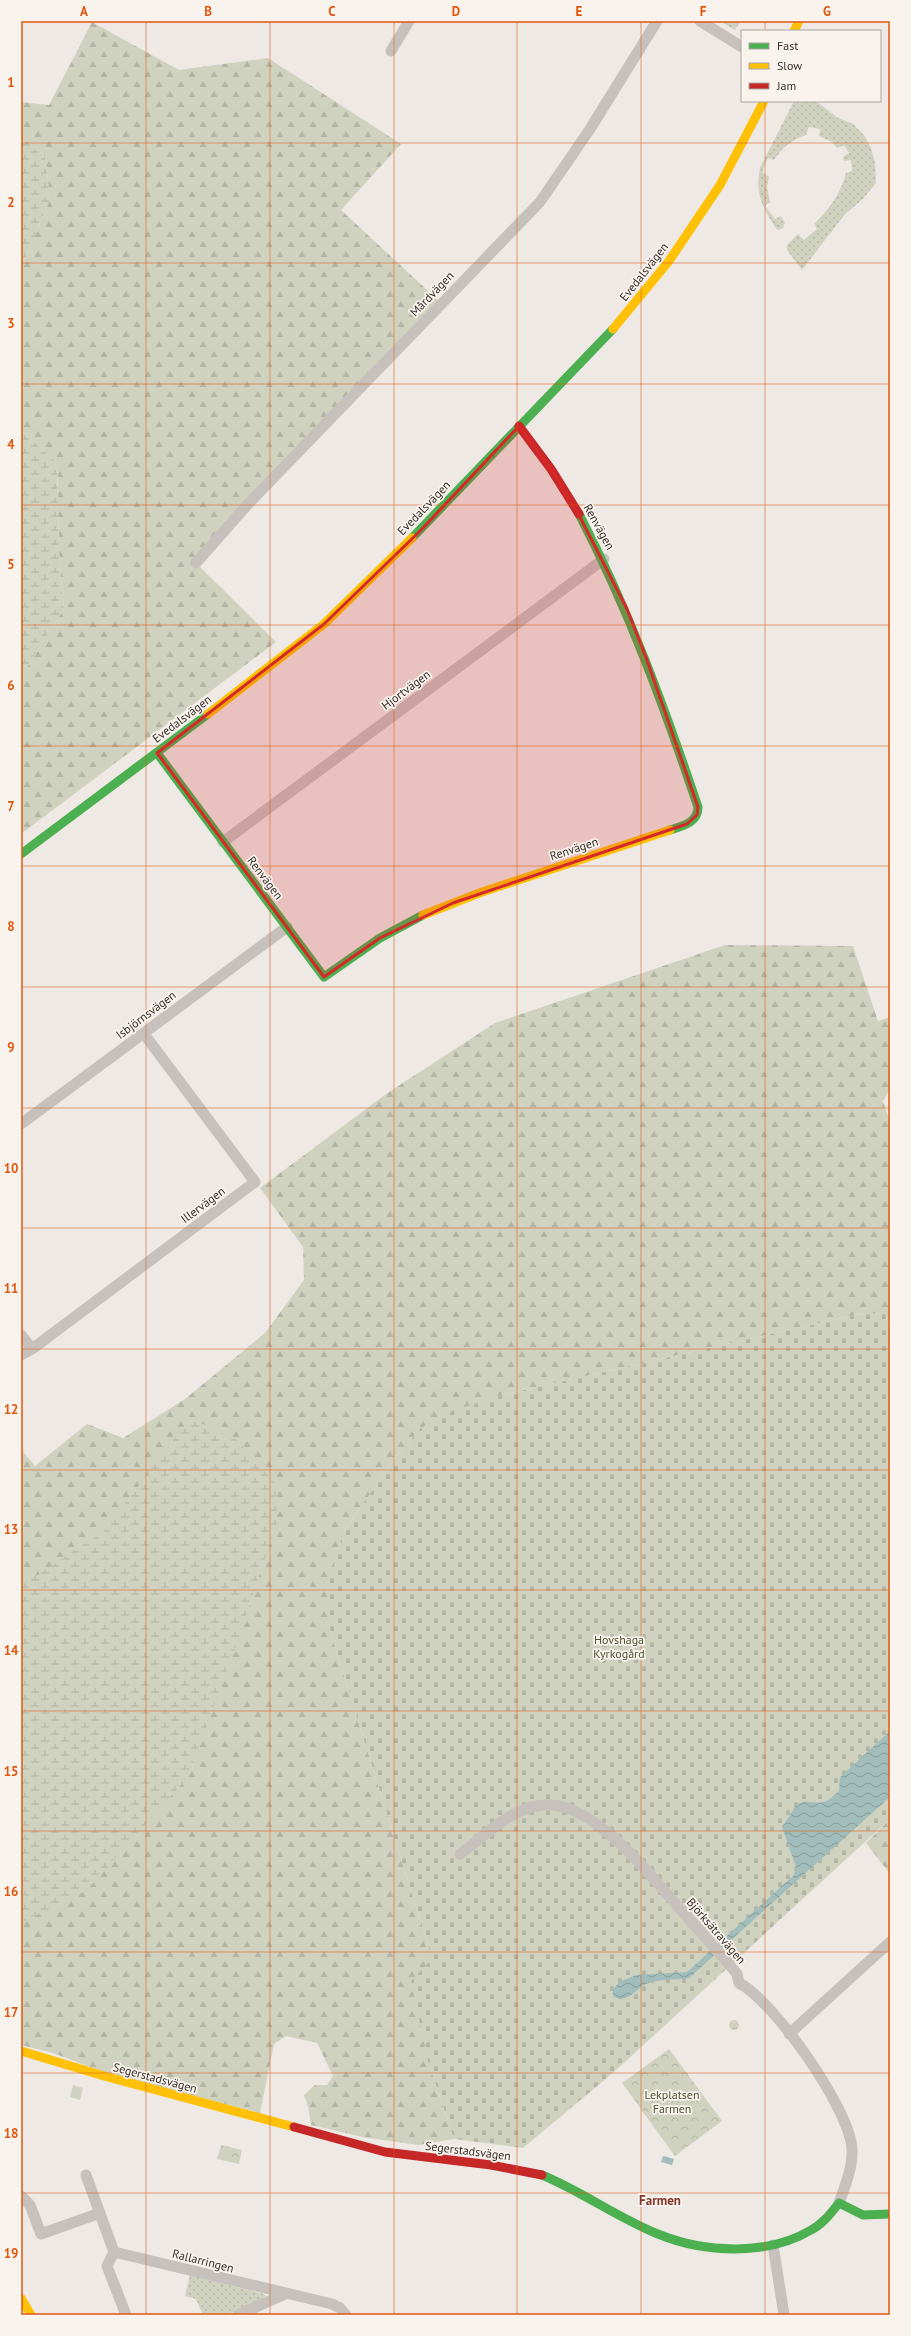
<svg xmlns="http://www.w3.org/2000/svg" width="911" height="2336" viewBox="0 0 911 2336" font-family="'PT Sans',sans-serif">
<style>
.grass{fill:url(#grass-dots)}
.forest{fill:url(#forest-firs)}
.wetland{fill:url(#wetland-marsh)}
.cemetery{fill:url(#cemetery-stones)}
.park{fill:url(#park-crowns)}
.water{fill:url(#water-waves)}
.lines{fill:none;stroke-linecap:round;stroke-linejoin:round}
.street{stroke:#c7c1be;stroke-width:11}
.fast{stroke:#4caf50;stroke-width:9}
.slow{stroke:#ffc107;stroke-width:9}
.jam{stroke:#c62828;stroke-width:9}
.marked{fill:#d62828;fill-opacity:0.2;stroke:#d62828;stroke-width:3;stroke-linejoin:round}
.grid{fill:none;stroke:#df570e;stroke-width:1;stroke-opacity:0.55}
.labels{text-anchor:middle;stroke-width:3.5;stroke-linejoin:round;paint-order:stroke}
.street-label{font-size:12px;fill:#382e2b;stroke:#f9f3ed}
.park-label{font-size:12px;fill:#4b5531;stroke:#f9f3ed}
.neighbourhood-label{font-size:13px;font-weight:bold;fill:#81382b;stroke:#f9f3ed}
.neatline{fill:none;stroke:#df570e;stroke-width:1.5}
.grid-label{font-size:13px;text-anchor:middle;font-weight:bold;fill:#df570e}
</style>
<defs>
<pattern id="grass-dots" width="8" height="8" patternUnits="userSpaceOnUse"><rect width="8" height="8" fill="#d0d2c0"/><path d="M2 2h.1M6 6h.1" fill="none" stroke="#b3b5a5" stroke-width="1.8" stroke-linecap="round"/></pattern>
<pattern id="forest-firs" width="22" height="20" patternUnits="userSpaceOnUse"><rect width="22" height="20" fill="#d0d2c0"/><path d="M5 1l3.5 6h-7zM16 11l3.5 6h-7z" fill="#b3b5a5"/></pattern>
<pattern id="wetland-marsh" width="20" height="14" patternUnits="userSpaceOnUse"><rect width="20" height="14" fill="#d0d2c0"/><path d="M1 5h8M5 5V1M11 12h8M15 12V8" fill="none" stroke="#b3b5a5"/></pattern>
<pattern id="cemetery-stones" width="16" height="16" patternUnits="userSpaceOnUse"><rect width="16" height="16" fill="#d0d2c0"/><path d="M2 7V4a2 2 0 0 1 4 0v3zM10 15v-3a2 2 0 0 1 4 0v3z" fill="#b3b5a5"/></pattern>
<pattern id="park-crowns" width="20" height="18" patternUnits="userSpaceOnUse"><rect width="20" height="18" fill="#d0d2c0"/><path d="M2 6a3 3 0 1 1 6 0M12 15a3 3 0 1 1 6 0" fill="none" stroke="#b3b5a5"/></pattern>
<pattern id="water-waves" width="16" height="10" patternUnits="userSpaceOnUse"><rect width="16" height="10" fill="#a2bebc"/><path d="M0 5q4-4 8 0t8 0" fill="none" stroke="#859b99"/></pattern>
</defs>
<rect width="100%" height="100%" fill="#eee9e5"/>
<path class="grass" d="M720,21H741L735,30Z
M794,101H816L838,118L853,124L864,135L871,148L875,163L876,183L863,199L845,214L802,270L787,250V245L798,234L804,240L817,229L814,224C829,210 841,193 846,173L852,171L851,160L844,161L843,157L849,153L844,145L837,148L832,142L819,136L820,129L809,127L806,135C791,141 783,146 774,160L768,158L762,172L769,177L767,187L770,202L765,206L775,219L781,216L785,223L783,228L778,230L775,227C762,206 755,194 760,168Z
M190,2275L264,2294L266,2297L264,2300L227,2315H203L196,2299L185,2296Z"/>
<path class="forest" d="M92,22L179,70L268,58L401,144L341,210L441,303L196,563L276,642L21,834V677L64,609L59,552L57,463L21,430V262L26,257L50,199L45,155L21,141V102L49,105Z
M725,945L853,946L878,1021L890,1017V1089L883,1101L890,1122V1329L885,1313L855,1315L502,1395L421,1428L395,1458L344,1531L331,1634L431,1955L428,2061L454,2139L418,2145L362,2137L311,2125L308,2106L304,2095L315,2085H327L333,2076L317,2043L286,2036L274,2044L260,2113L100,2071L53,2053L21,2045V1449L35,1466L87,1424L123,1438L185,1399L265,1333L304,1280L303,1247L260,1188L386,1094L495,1023Z
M890,1819V1874L866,1843Z"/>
<path class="wetland" d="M21,141L45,155L50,199L26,257L21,262Z
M21,430L57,463L59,552L64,609L21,677Z
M190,1418L237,1440L276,1484L277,1522L239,1637L188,1777L87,1890L21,1923V1586L104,1531Z"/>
<path class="cemetery" d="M885,1313L890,1329V1819L614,2072L523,2148L454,2139L428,2061L411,1981L431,1960V1955L331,1634L328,1609L330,1578L344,1531L395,1458L421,1428L452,1411L502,1395L855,1315Z"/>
<path class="park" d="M729 2025a5 5 0 1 1 10 0a5 5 0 1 1-10 0Z
M669,2049L722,2121L675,2156L622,2083Z
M73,2085L83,2088L80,2100L70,2097Z
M221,2145L242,2150L239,2164L217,2159Z"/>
<path class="water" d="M890,1731V1797L689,1978C677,1980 661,1979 649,1983C636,1987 627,2006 613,1996V1990L619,1982L636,1975L687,1972L794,1875L796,1867L782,1827L797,1804C807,1799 814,1804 823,1802C829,1801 834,1795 839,1791L840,1777Z
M663,2156L674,2159L672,2165L661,2162Z"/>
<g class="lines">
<path class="street" d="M700,21L742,47
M391,51L409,21
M196,563L248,504L540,202L590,129L657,21
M223,842L604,559
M21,1124L287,927
M21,1335L32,1349L255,1182L144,1034
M21,1355L32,1349
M460,1854C486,1835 517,1802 552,1805C600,1808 657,1883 687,1917C704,1936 721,1954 737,1974L739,1983C774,2001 850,2109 852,2149C853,2167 845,2186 839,2203
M789,2034L890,1942
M86,2175L114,2252
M21,2196L30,2205L41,2234L100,2213
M773,2245L784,2315
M126,2315L107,2266L114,2252L332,2304L340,2308L346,2315
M238,2315L285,2294"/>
<path class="fast" d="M579,514C628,608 664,706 698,807C698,823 682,826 670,830
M412,538L613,329
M157,753L324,977L380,938L423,915
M21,854L208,714
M542,2175C583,2192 618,2218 658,2234C704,2253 768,2256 811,2230C823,2224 831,2213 839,2203L863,2215L890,2214"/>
<path class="slow" d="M794,31L799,21
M613,329L669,261L720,185L764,101
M208,714L324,624L412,538
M423,915L482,892L670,830
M21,2051L104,2076L294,2127
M21,2298L31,2315"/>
<path class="jam" d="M519,426L551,469L579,514
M294,2127L385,2152L491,2165L542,2175"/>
</g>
<path class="marked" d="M519,426L553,472L579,515L627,609L647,660L698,807L697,815L687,824L453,903L380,938L324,977L157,753L324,624L420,531Z"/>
<path class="grid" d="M146,21V2315M270,21V2315M394,21V2315M517,21V2315M641,21V2315M765,21V31M765,101V2315M21,143H890M21,263H890M21,384H890M21,505H890M21,625H890M21,746H890M21,866H890M21,987H890M21,1108H890M21,1228H890M21,1349H890M21,1470H890M21,1590H890M21,1711H890M21,1831H890M21,1952H890M21,2073H890M21,2193H890"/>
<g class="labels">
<g class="street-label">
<text transform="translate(644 272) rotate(-52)" y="4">Evedalsvägen</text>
<text transform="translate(432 294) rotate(-46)" y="4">Mårdvägen</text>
<text transform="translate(424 508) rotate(-46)" y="4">Evedalsvägen</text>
<text transform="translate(599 527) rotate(61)" y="4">Renvägen</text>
<text transform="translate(406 690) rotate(-37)" y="4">Hjortvägen</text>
<text transform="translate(182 719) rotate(-37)" y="4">Evedalsvägen</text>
<text transform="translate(574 849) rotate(-18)" y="4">Renvägen</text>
<text transform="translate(265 878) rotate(53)" y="4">Renvägen</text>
<text transform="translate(146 1015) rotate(-37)" y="4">Isbjörnsvägen</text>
<text transform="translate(203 1205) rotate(-37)" y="4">Illervägen</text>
<text transform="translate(716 1931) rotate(49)" y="4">Björksätravägen</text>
<text transform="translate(155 2078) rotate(15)" y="4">Segerstadsvägen</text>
<text transform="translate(468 2151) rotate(7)" y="4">Segerstadsvägen</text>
<text transform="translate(203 2261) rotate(14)" y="4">Rallarringen</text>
</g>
<g class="park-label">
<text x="619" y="1644">Hovshaga<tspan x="619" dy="14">Kyrkogård</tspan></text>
<text x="672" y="2099">Lekplatsen<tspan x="672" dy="14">Farmen</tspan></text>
</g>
<g class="neighbourhood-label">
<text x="660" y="2205">Farmen</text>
</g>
</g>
<rect width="911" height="2336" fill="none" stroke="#f9f3ed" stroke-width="44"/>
<rect x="741" y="30" width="140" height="72" fill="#f9f3ed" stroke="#aca49f"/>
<rect x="749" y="43" width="20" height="6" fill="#4caf50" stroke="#aca49f"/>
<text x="777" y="50" font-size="12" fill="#382e2b">Fast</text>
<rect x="749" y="63" width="20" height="6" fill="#ffc107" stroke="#aca49f"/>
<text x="777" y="70" font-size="12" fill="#382e2b">Slow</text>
<rect x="749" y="83" width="20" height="6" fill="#c62828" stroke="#aca49f"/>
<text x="777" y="90" font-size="12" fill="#382e2b">Jam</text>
<rect x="22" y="22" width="867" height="2292" class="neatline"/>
<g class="grid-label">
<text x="84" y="16">A</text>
<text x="208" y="16">B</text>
<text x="332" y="16">C</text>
<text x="456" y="16">D</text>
<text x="579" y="16">E</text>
<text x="703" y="16">F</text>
<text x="827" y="16">G</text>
<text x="11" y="87">1</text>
<text x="11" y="207">2</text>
<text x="11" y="328">3</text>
<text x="11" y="449">4</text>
<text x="11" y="569">5</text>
<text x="11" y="690">6</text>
<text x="11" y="811">7</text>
<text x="11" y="931">8</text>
<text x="11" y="1052">9</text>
<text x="11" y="1173">10</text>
<text x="11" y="1293">11</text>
<text x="11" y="1414">12</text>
<text x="11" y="1534">13</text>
<text x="11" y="1655">14</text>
<text x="11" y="1776">15</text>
<text x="11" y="1896">16</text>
<text x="11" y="2017">17</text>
<text x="11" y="2138">18</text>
<text x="11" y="2258">19</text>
</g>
</svg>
